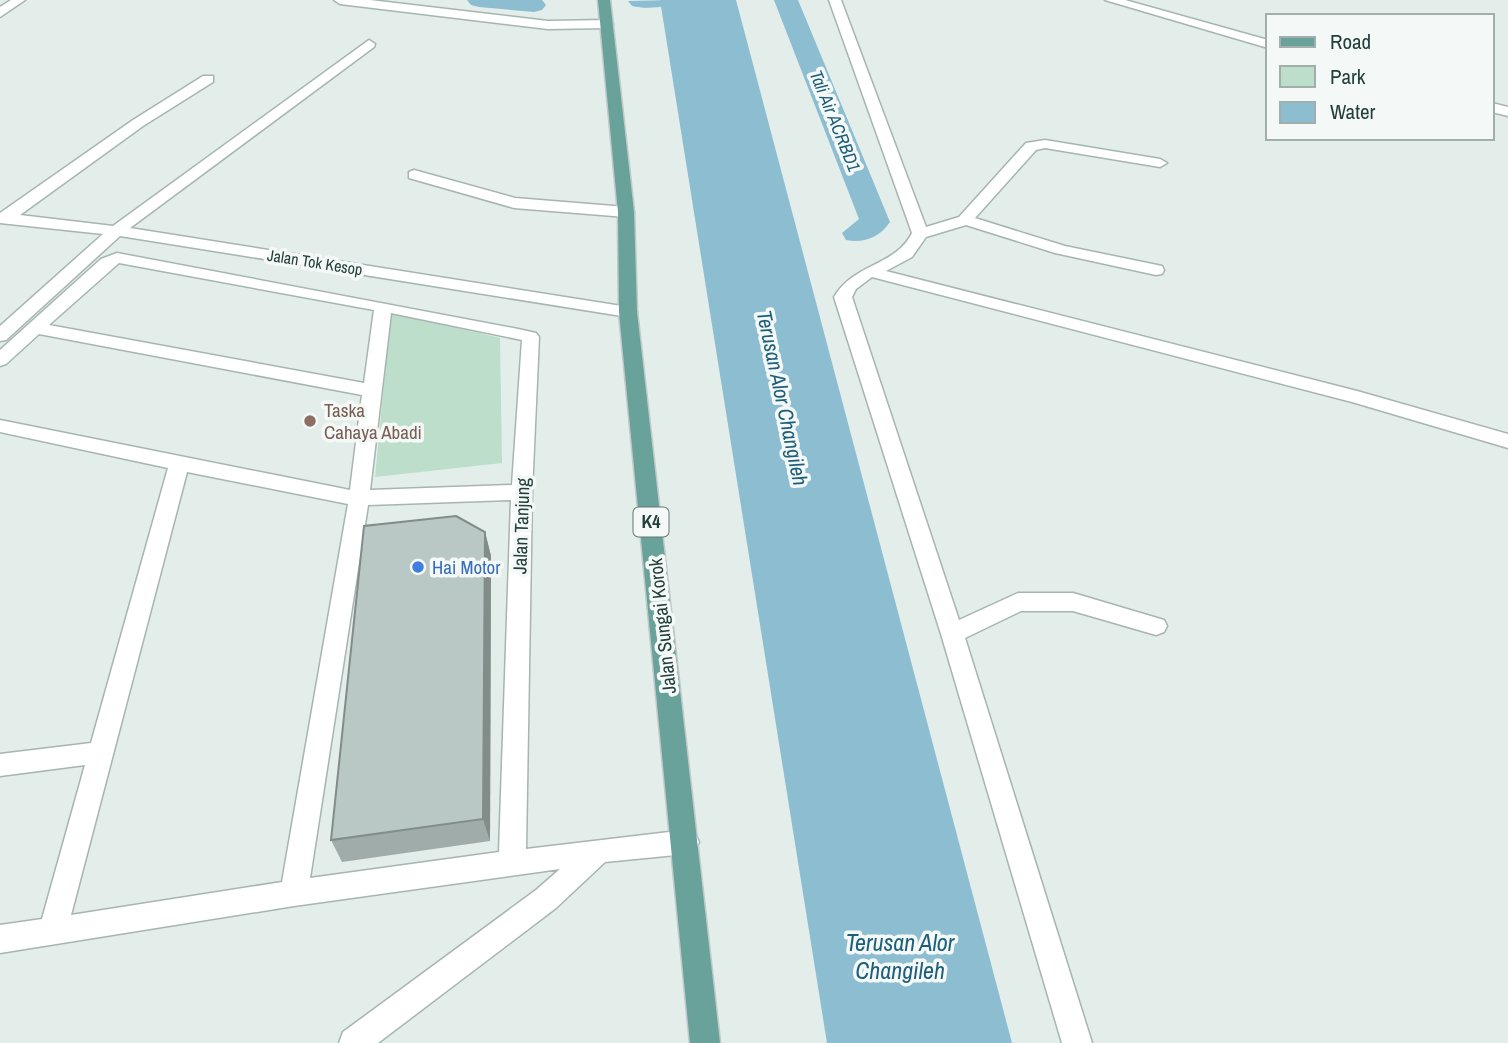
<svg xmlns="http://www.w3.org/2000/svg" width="1508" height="1043" viewBox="0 0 1508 1043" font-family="'Archivo Narrow',sans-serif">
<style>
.green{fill:#bddeca}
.water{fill:#8cbdd1}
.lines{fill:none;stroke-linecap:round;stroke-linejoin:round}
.canal{fill:#8cbdd1;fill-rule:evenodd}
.minor-casing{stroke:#a6b5b2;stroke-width:3}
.major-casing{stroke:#c1c9c8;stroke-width:3}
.minor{fill:#fff;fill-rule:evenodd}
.major{fill:#68a29b;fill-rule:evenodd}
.wall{fill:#9faca9}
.shaded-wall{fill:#828c89}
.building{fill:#b9c8c4;stroke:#828c89;stroke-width:2}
.education-dot{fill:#8d6e63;stroke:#f4f9f7;stroke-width:2.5}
.shop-dot{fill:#3f7fe0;stroke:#f4f9f7;stroke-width:2.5}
.labels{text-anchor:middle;stroke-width:7;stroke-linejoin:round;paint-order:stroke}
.far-street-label{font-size:16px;fill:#233f3b;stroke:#f4f9f7}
.far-water-label{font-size:18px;font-style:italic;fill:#1d5e7a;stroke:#f4f9f7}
.shield{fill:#f4f9f7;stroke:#627773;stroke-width:2}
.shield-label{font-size:18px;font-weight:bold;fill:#233f3b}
.education-label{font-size:19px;fill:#785e54;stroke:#f4f9f7;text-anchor:start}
.street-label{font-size:19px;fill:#233f3b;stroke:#f4f9f7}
.shop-label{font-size:19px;fill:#366cbe;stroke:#f4f9f7;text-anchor:start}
.water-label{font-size:21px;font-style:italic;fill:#1d5e7a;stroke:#f4f9f7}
.near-water-label{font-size:24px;font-style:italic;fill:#1d5e7a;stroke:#f4f9f7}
</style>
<rect width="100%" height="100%" fill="#e3edea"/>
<path class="green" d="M391,312L500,338L502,463L375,477Z"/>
<path class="water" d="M660,0H736L1012,1043H827Z"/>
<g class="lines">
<path class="canal" d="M467,0H542L546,5L542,10L534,12L479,7L471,5Z
M674,0L670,5C658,8 644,9 632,6L628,1Z
M774,0H798L890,222C880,237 863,244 846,240L842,233L859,219Z"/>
<defs>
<path id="minor" d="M11,0H25L0,17V7Z
M334,0H370L548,21L607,20L613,24L607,28L548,29L340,4Z
M829,0H841L926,227L959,217L1026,143L1045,140L1160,159L1167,163L1160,167L1045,148L1036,150L975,218L1065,246L1162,266L1164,270L1162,274L1156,275L1055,253L966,225L926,237L912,257L886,271L1357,391L1508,434V448L1352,402L872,277L856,289L852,297L959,620L1018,593H1073L1164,620L1167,626L1164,632L1156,635L1073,611H1021L965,638L1092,1043H1062L941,634L834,297C854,263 896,266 912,233Z
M1105,0H1125L1268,40V48Z
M369,40L375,44L374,47L130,228L628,307L637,312L634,316L628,317L120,236L6,340L0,341V326L103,234L0,223V213L133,120L203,76H213V82L143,126L20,215L113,226Z
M1492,103L1508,107V116L1492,112Z
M414,170L515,198L626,207L634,212L626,217L514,208L409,178V172Z
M117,253L518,329L536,333L539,337L532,492L526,849L686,830L695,834L699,842L695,850L686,854L605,862L556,908L378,1043H339L343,1032L536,890L560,869L294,906L0,953V925L42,919L85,765L0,776V754L91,743L168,468L0,432V420L350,490L362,395L39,334L6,364L0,366V350L101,259ZM119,263L374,310L364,383L49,325ZM391,313L522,340L512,485L370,490ZM187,472L348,504L282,882L71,915ZM511,500L499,852L310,878L368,505Z"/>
<path id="major" d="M598,0H610L634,212L637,312L720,1043H690L619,312L618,212Z"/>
</defs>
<use href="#minor" class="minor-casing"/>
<use href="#major" class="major-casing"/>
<use href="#minor" class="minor"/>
<use href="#major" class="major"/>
</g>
<path class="wall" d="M485,532L491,556L490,841L342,862L331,840Z"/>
<path class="shaded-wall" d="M485,532L491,556L490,841L483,819Z"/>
<path class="building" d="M456,516L485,532L483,819L331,840L364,526Z"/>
<circle class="education-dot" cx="310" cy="421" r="7"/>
<circle class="shop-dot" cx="418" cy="567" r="7"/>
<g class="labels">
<g class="far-street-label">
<text transform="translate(315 262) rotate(9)" y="6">Jalan Tok Kesop</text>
</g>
<g class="far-water-label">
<text transform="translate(835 121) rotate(68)" y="6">Tali Air ACRBD1</text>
</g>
<rect class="shield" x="633.5" y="507.5" width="35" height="29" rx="5"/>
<g class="shield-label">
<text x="651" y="528">K4</text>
</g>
<g class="education-label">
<text x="324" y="417">Taska<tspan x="324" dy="22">Cahaya Abadi</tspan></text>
</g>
<g class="street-label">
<text transform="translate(521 526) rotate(-88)" y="7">Jalan Tanjung</text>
<text transform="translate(662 626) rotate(-96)" y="7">Jalan Sungai Korok</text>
</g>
<g class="shop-label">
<text x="432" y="574">Hai Motor</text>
</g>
<g class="water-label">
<text transform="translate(782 398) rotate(78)" y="7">Terusan Alor Changileh</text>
</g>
<g class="near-water-label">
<text x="900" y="951">Terusan Alor<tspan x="900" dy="28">Changileh</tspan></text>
</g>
</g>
<rect x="1266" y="14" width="228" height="126" fill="#f4f9f7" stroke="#a0afac" stroke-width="2"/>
<rect x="1280" y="37" width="35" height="10" fill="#68a29b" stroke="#a0afac" stroke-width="2"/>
<text x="1330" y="49" font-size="21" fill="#233f3b">Road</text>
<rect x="1280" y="66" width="35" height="21" fill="#bddeca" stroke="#a0afac" stroke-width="2"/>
<text x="1330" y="84" font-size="21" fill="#233f3b">Park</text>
<rect x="1280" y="102" width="35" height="21" fill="#8cbdd1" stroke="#a0afac" stroke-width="2"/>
<text x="1330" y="119" font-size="21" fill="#233f3b">Water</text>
</svg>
